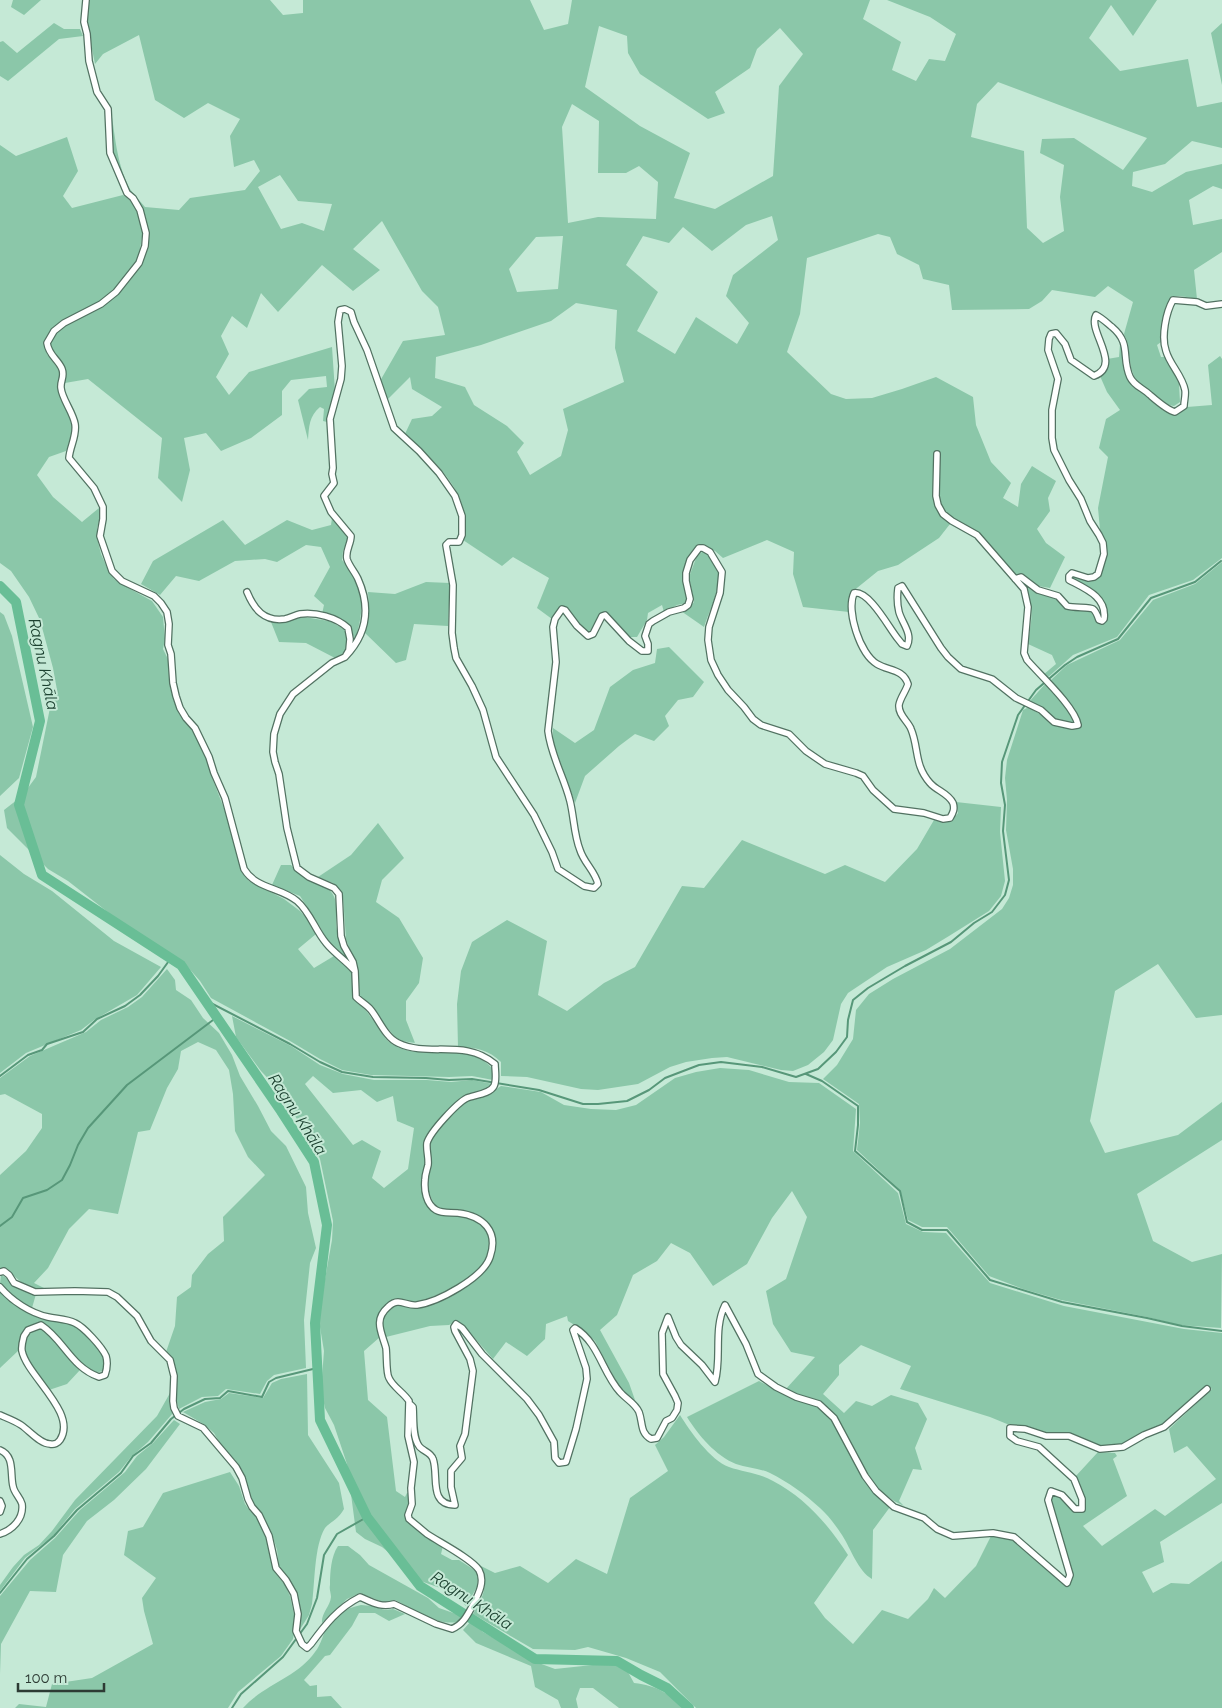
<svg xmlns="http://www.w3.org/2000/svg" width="1222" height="1708" viewBox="0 0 1222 1708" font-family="Raleway,sans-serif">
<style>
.green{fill:#8bc7a9;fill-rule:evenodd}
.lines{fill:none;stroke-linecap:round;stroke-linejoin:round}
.stream{stroke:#579779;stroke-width:2}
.river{stroke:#69be96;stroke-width:10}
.minor-casing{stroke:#527262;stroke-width:8}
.minor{stroke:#fff;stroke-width:5.5}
.labels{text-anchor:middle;stroke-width:4;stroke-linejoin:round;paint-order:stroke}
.water-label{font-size:16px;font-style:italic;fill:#1c4130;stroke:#c5e9d6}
</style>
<rect width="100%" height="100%" fill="#c5e9d6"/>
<path class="green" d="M13,0H41L24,15L11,7Z
M88,0H270L283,15L303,13V0H530L544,30L568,24L572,0H870L863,19L901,42L892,70L916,81L929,59L945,61L956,34L930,17L887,0H1157L1133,36L1111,5L1089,38L1120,71L1188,59L1197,107L1222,102V148L1192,141L1165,164L1133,172L1132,186L1152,192L1186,172L1222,164V189L1213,186L1189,200L1193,225L1222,219V252L1194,270L1197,299L1181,296H1172C1164,310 1160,326 1161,342L1157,345L1161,357H1166L1179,384L1180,402L1174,406L1168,405L1136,381L1131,368L1127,341L1124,334L1133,302L1108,286L1095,297L1052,290L1042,301L1029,309L952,310L949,285L923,279L919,265L897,254L890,237L878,234L807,258L800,314L787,352L831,394L846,399L872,398L902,389L936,377L973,397L976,425L991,462L1011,483L1003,498L1018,507L1021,484L1032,466L1056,481L1048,498L1050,511L1037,529L1046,543L1065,557L1050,588L1038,586L1021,574L1015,575C999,554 984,537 962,523C955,519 945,514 941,506C936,494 942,467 938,452L934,453L941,515L950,524L939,538L898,565L878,571L852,592L850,599L849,612L803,607L793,574L794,552L767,540L723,558L715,551L702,545C679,557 689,582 686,603L677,605L664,612L662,605L648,613L647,620L637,637H628L611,617H599L590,633L586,631L571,613L561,607L552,619L537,608L549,578L513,557L502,566L463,540C463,533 465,526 465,520C462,484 430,456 404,436L412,419L432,416L442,407L412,389L410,377L387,400L380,381L403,341L445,335L438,307L422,291L382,221L353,249L380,270L353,291L322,265L278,312L261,293L247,328L232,316L221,336L229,354L216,377L229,395L249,372L332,347L335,391L327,422L323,421L324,409L320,407C309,416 309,427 308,440L298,400L309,389L327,387L326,376L291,380L282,391V415L251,438L221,451L206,433L184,438L190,470L182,502L158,478L162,438L88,379L65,383C65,378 67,372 64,368C59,357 46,352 52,339C60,321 86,315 102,306C121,294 143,269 147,247C149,234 148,218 141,207C137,200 131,195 127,188C122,178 116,165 113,154C108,138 110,120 110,104C115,133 116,163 130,189C134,195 140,201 145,207L179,210L190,198L245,190L260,171L254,160L234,167L230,136L240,119L208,103L184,118L155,100L139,35L103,54L95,64L86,18ZM599,26L627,36L628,53L640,74L708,119L725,113L715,92L750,68L757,49L780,28L803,54L779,86L773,176L715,209L674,198L690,153L640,126L585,87ZM998,82L1147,138L1123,170L1074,138L1042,139L1040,153L1064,165L1060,197L1064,231L1043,243L1027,228L1024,151L971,137L977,104ZM572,104L599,121L598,173H626L639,166L658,182L656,219L598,217L568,223L562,127ZM280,175L298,201L332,204L324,231L302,223L281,229L258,187ZM772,216L778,240L733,275L726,296L749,323L737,344L696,317L675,354L637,331L658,292L626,265L643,236L669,243L683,227L712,251L746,225ZM563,236L558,289L517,292L509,269L536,237ZM576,303L617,310L615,348L624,382L563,409L568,430L561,456L530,475L517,452L524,443L507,426L474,405L465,387L435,378L436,357L481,345L551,321Z
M54,23L64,29H80L83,36L59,39L8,81L0,76V42L3,41L17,53Z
M1222,23V85L1211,33Z
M67,137L78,171L63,196L72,208L123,195L131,201L138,211L143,232L138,261L114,290L98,304L71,317L45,345L47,354L62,374L58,390L71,419L73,428L71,443L66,451L49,457L37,475L53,497L82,522L99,508L100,518L97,528V538L101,554L109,572L114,579L123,585L152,601L163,617L165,639L163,649L168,659L170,687L173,698L179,714L195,734L208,762L211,775L225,811L242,873L249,881L284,899L300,911L309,921L316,934L298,949L314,968L334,956L353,973C353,982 350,995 357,1002C361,1007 367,1010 370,1016C377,1024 381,1034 388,1041C418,1066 463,1037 492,1068L493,1080L472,1076L449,1077L371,1075L342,1070L320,1059L290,1041L211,998L200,981L186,965L173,955L147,940L109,913L68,881L48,869L7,828L4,810L22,796L36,777L51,703L57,690L53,668L40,620L29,597L11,571L0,563V145L16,156Z
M1120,344L1123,345L1129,379L1164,407L1167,412L1177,413L1187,407L1212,405L1208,365L1220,356L1222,359V558L1193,580L1149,595L1117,637L1073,655L1046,679L1043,675L1056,664L1052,655L1028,644C1032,614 1036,608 1019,580L1022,579L1055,597L1063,607L1082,610H1090L1094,612L1099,622L1106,609C1101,593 1085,588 1072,580L1071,576H1097L1104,541L1100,530L1098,508L1108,457L1099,448L1106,419L1120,410L1107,392L1100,376L1107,359L1119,357Z
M332,518L346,534L348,541L343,551L342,560C367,586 364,609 355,641C349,620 343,617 322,614L324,605L314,596L330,567L321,547L306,545L277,562L265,559L235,561L199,581L176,576L160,595L141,584L153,561L223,520L245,545L287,520L312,530L331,525Z
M703,552C734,567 711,604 704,627L681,611L690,607L694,602L689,577L698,553Z
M1222,562V1015L1196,1018L1158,964L1115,991L1090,1121L1105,1153L1178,1135L1222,1102V1140L1137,1194L1153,1241L1192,1262L1222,1254L1221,1328L1179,1325L1147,1317L1061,1300L1023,1289L989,1276L947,1227H922L908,1220L900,1190L857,1150L860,1123L859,1104L823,1079L837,1065L853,1039L856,1010L869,994L893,979L950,949L1002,909L1009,898L1013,885V869L1006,830L1007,800L1005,778L1007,760L1023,710L1029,707L1055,724H1081C1075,707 1062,694 1051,680L1067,665L1120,640L1153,600L1195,584Z
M426,582L450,583L448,626L414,624L406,660L396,663L365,633L369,610L368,592L395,594Z
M0,612L4,615L12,636L33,727L19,778L0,796Z
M304,617L329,621L346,630L347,642L345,652L335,658L306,643L279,642L271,622H280Z
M669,647L704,682L693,697L678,700L665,716L669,726L654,741L635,734L619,746L585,776L575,803L553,742V728L575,743L594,730L610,687L633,670L655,663L657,649Z
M1046,683L1064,704L1075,723H1065L1054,720L1039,705L1029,702Z
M956,802L1001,807L1000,832L1005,881L1001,896L989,911L949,936L926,950L887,967L848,993L841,1004L833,1040L824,1052L808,1065L793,1071L781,1070L727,1057L712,1058L686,1062L670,1067L638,1084L598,1090L581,1089L527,1077L501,1076V1062C489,1050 475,1047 458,1047L457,1004L461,971L472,942L507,920L547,941L538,995L567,1011L604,983L635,967L682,886L704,888L742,840L825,874L845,865L885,882L917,849L934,820C945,823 951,823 958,813Z
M378,823L404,858L382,880L376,902L399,918L423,958L419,983L406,1001V1020L415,1043L402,1041L395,1037L376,1014L359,996L357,969L346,939L343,897L340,890L333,883L318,877L351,855Z
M0,855L24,874L52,891L114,941L161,967L137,995L94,1020L81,1030L26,1053L0,1073Z
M281,865H291C297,872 302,877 309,880C317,884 328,886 332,893C340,905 334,919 337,931C340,943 344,953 351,963L331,946L320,927L300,896L272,885Z
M167,969L175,980L176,990L191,1000L203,1018L219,1033L232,1055L240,1076L258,1106L271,1131L286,1146L306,1187L308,1213L316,1248L310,1263L304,1320L306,1368L274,1375L267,1381L260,1394L226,1389L218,1396L202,1397L179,1409C171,1387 185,1370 166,1352L175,1326L177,1297L191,1287L192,1275L208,1254L224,1241L223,1217L265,1175L248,1157L235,1131L233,1094L229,1070L216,1050L198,1042L181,1051L178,1069L167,1088L150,1130L138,1132L118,1214L89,1209L69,1229L48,1268L34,1283L48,1290C24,1288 22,1283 6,1268H0V1175L26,1151L42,1128V1114L5,1094L0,1095V1078L30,1056L86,1032L101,1020L128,1007L142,997Z
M232,1016L291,1046L320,1065L343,1074L374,1080H427L451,1082L472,1080L493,1084L490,1088L486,1090L470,1094L433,1127L427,1135L425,1147L427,1162L422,1174L423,1185L429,1207L480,1222L486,1229L489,1238L490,1248L487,1260L474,1275L452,1289L414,1304L398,1301L384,1308L380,1337L364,1351L368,1400L387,1417L396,1491L405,1497L407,1493H409C411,1503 405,1512 407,1522L443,1546L441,1554L452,1560H459L476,1571L478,1578L477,1587L466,1606L451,1592L418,1580L408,1568L382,1547L365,1539L356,1532L347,1464L334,1425L325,1408L321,1390L324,1351L319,1321L320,1307L332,1240L333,1221L320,1159L312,1142L276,1087L261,1071L236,1037ZM313,1076L333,1093L361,1090L377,1102L393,1096L397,1121L414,1128L408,1169L384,1188L372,1178L381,1151L362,1140L353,1145L305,1084Z
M720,1068L749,1070L789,1082L819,1083L856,1109L853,1151L898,1193L906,1224L923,1232L946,1233L990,1283L1064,1306L1184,1329L1222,1333V1503L1160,1542L1164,1562L1142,1572L1153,1593L1171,1583L1189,1584L1222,1561V1708H696L660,1672L626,1658L588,1647L575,1650L533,1649L473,1614C484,1595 488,1588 481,1566L495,1573L520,1566L548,1583L576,1559L607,1574L630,1498L668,1471L655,1445L664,1437L680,1415C690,1431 710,1460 729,1467C743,1472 759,1473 773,1481C804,1497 829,1525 848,1555L814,1603L825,1618L853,1644L882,1610L908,1619L928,1599L934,1588L945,1598L976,1566L991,1536L1012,1540L1030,1553L1067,1585L1072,1575L1050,1499L1052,1494L1061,1497L1074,1511L1084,1510V1497L1075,1477L1098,1452L1115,1453L1117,1456L1113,1459L1127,1496L1083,1526L1102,1546L1155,1509L1165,1516L1216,1479L1187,1446L1174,1453L1169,1429L1212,1389L1207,1385L1162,1425L1141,1433L1122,1445L1100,1448L1069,1435L1046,1433L1024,1426L1007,1424L990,1417L900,1389L911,1366L861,1345L839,1365V1375L823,1394L844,1413L856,1401L872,1406L891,1395L918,1403L927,1419L915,1448L922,1470L913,1469L899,1501L904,1506L894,1501L879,1490L867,1475L834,1415L818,1400L797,1395L785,1390L815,1357L791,1352L773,1324L766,1291L786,1279L807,1217L792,1191L772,1218L747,1264L713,1286L690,1253L671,1243L657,1261L633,1275L617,1315L600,1330L629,1383L635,1400L621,1390L595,1341L584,1331L568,1321L567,1316L546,1324L545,1339L527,1356L506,1342L493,1359L464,1326L457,1321L449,1325L430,1326L386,1337C380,1327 381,1313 392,1307C399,1303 406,1308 414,1307C419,1307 424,1304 429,1302C448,1295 473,1288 485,1270C489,1263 491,1252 494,1244L482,1219L437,1207C430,1198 426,1188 428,1175C428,1171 430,1168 431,1164C432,1158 429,1151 430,1145C431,1132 457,1106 469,1099C479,1093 491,1094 501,1086L541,1092L564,1105L591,1109L616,1110L636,1105L675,1078L696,1072Z
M1,1275L5,1277L19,1289L36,1294L32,1308C20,1303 8,1294 0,1284Z
M0,1292L15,1304L48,1319L76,1325L103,1353L104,1370C97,1374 92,1372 85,1368L48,1328L38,1322L25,1331L19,1350L0,1368Z
M38,1328L46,1332L80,1370L67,1384L49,1390C37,1374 7,1341 38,1328Z
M307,1374L308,1435L339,1483L344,1509C338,1520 331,1521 325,1528C314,1546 315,1583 312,1604L309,1615L299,1631L300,1613L296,1591L279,1566L277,1550L272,1534L265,1519L252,1502L243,1472L235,1460L222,1447L214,1433L205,1425L183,1412L205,1402L221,1399L229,1393L263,1398L272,1383L281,1379Z
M759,1381L774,1389L817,1406L833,1419L863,1478L890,1507L873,1530L872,1579C858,1571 851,1549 842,1535C836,1526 828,1515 820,1508C806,1495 788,1482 770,1473C760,1468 747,1468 736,1464C716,1456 698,1435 687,1417Z
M170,1393V1405L173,1413L148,1442L131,1457L119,1472L75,1509L53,1536L25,1558L0,1591V1585L13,1567L24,1555L39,1545L52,1531L75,1500L157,1416Z
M174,1420L180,1424L146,1469L114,1500L87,1521L63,1555L56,1592L30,1591L1,1644L0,1674V1596L30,1560L55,1538L80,1510L125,1472L137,1456L153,1443Z
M230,1472L239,1486L245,1504L250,1511L259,1519L266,1534L272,1554V1566L276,1574L285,1585L290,1596L296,1623L293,1639L281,1656L238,1692L228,1708H15L19,1704L46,1707L52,1684L92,1678L153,1644L144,1611L142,1598L156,1578L124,1555L128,1531L143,1527L163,1493Z
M338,1546H348L360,1555L369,1565L428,1598L439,1608L462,1616L458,1622C436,1626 414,1609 395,1600L385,1603L360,1593L347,1599L322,1623C321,1613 330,1607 331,1597C331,1593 329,1589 330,1585C330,1573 331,1556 338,1546Z
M361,1605L372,1606L385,1610L393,1609L405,1614L389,1621L375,1613H359L352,1626L330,1655L325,1656L304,1680L310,1686L317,1685V1697L331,1696L342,1708H243C263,1685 298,1677 315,1652C320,1646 322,1638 325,1631C333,1617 345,1608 361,1605Z
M471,1621L483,1632L536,1662L555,1669L611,1663L628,1672L634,1683C658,1686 666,1692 684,1708H619L593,1688H580L576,1699L578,1708H561L558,1700L535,1687L531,1666L476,1643L463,1630Z"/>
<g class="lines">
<path class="stream" d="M205,1000L290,1044L320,1062L342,1072L373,1077L426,1078L449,1080L472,1079L539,1090L583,1104H598L627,1101L649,1090L665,1078L699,1065L721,1062L762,1067L796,1077L818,1069L836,1052L847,1037L848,1020L853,1000L868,988L905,966L951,942L974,923L992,912L1005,895L1009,880L1003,831L1005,805L1001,783L1002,762L1018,715L1036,690L1065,665L1077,657L1118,639L1151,598L1195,582L1221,561
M806,1074L822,1081L858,1106V1125L855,1151L900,1191L907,1222L922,1230H947L990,1280L1062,1302L1147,1318L1182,1326L1222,1331
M0,1076L28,1055L42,1050L47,1044L83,1032L97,1019L125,1006L140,995L158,976L171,958
M0,1226L12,1217L23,1198L47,1190L62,1180L70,1165L78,1145L88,1128L127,1085L217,1017
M0,1593L27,1559L54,1536L77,1510L121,1473L133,1456L151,1443L171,1419L184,1409L205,1399L220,1398L228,1391L262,1397L269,1382L276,1378L317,1368
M232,1708L241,1694L283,1657L307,1624L317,1598L324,1555L337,1534L367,1517"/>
<path class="river" d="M0,586L16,602L40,721L19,805L42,875L181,965L281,1111L314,1162L327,1225L315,1323L320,1420L367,1517L420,1586L535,1659L617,1661L641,1675L667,1688L689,1708"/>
<defs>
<path id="minor" d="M86,0L84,22L87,34L89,61L97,92L108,109L110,153L127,193L133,198L140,210L146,233L145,246L139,263L116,292L101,304L64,323L54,331L47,343C49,356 58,359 62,369C65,377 60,381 61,388C62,399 73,412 75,424C77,436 70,446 69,458L94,488L103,507V519L100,536L112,571L122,581L154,596L161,603L167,612L169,624L168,645L171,654L173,683L176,696L180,708L186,718L195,728L209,757L214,773L225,798L244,869C256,889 280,887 297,901C310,912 315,930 326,943C334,953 345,960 354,970
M1015,579L1021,577L1038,590L1058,596L1067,606C1073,608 1090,607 1093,609C1096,611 1098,617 1099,620L1102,621L1104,619C1107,597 1086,589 1069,580V576L1072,573L1088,578L1094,577L1098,574L1104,554L1103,543L1099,535L1090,521L1081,499L1069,480L1054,450L1052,438V410L1058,379L1048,350L1049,339L1051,334L1056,333L1065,344L1071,360L1094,376C1123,365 1087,331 1096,315C1102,318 1107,323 1112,327C1132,344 1121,357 1130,377C1134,386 1143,388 1150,395C1157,401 1167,410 1175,412L1184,406C1184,401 1186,395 1185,390C1182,375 1170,365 1166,351C1161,337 1166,312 1173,300L1197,302L1206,306L1222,304
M345,657C367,634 371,608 358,579C355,572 349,566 347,559C345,551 351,544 351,536L331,512L324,496L334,483L332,474L333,468L330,419L341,379L342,366L338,322L340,310L345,309L351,312L354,322L367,350L394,428L419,451L439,473L455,496L462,516V535L459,542H449L446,545L453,585L452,633L454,648L456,658L472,686L483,710L496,757L534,815L552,852L558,869L584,886L594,888L598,884C595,871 584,863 580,850C574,835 574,817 570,801C564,777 551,756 548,731L556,662L553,627L555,619L562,609L565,610L577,626L588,636L593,634L602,616L605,615L629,641L642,651H648V644L645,636L649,624L653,621L669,612L684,608L688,605L690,599L686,581V573L690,560L699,548H703L710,552L722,572L720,593L709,627L708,640L711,660L718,675L728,690L744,707L753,719L761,725L789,734L806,751L825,764L856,773L863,776L873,790L894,809L924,813L943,819L950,818C953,813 955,809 953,803C948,793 937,791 930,783C914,765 919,748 911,729C908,721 898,715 899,705C900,698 906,691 908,684C903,669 889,671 877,664C860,654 846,611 854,593C869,590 889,628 898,639L902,644L907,646C913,634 902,623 899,612C897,604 897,596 898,588L902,586L941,648L948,657L961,669L992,679L1016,698L1041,710L1054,722L1072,726L1078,725C1075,707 1040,675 1027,660L1024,653L1028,607L1024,589L977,535L952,521L943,514L938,505L936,496L937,454
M0,1272L4,1271L9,1275L14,1283L35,1292L75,1291L108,1292L117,1297L137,1316L151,1341L170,1360L174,1376L173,1401L174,1408L178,1416L203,1428L236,1467L242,1478L248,1499L252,1507L259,1515L269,1536L276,1568L286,1580L294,1594L298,1614L296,1631L302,1644L307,1648L311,1644C325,1625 338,1608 360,1597C372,1602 381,1608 394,1604L436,1624L452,1629C464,1624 468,1614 474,1603C479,1593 485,1581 479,1570C472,1559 439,1542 427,1534C421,1529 415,1524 409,1519L408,1515L412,1504L411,1488L414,1462L408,1436L409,1401C403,1392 393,1387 389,1378C386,1373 387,1356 386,1348C382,1333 373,1320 388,1307C391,1304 394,1302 398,1302C404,1302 410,1306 417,1305C438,1302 483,1278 490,1257C499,1231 483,1216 458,1213C451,1212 443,1214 436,1210C426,1204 424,1190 425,1180C425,1174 427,1170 428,1165C429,1158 426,1150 427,1143C430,1132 457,1103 467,1098C474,1095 490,1094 494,1086C497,1080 495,1071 495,1064C464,1038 429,1058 398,1043C386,1038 379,1020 371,1010C367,1005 361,1002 356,997L355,971L353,962L344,946L341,936L339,894L334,888L309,877L297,868L287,828L279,774L275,762L273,752L274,734L280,714L293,694L332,663L345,657L349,650L350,639L348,628C336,617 316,612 300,614C295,615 290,618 285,619C264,622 254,609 247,592
M0,1287C12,1301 30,1313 48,1317C57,1319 67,1319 75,1323C84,1327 102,1347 106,1356C108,1363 107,1369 105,1375L99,1377C71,1367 64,1340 41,1325L28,1330L24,1336C23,1340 21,1346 22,1351C27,1376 78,1413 60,1440C58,1443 54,1445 50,1444C40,1444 30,1431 21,1425C15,1421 7,1418 0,1415
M411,1405L413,1407C414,1418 412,1436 419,1446C422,1451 431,1452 433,1459C439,1475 428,1505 455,1505L451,1487V1471L462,1458L460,1446L465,1434L473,1371L470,1359L455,1331L454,1327L456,1324L462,1328L482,1354L527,1399L539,1415L554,1442L555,1458L559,1463L566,1462L576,1429L587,1379L586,1368L573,1330L575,1328C599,1343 602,1372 620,1392C626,1399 635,1403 639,1412C643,1423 640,1433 651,1439L657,1438L666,1421L672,1418L677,1410L678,1403L675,1396L663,1374L662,1333L668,1317L676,1337L681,1345L702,1365L715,1382C722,1358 713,1329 725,1305L746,1344L758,1374L776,1387L796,1397L819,1404L834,1418L865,1476L876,1491L894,1507L924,1518L937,1529L953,1536L993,1533L1014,1537L1067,1583L1070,1575L1048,1500L1051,1491L1062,1495L1075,1509H1082V1499L1074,1479L1039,1447L1017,1441L1010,1436V1428L1025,1429L1046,1436H1069L1100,1449L1123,1447L1144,1435L1164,1427L1207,1389
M0,1450C15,1456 10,1474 13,1486C14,1493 20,1497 22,1504C24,1519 12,1530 0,1534
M0,1501L2,1506L0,1512"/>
</defs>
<use href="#minor" class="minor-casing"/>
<use href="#minor" class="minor"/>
</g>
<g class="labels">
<g class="water-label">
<text transform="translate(44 664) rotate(78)" y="6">Ragnu Khāla</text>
<text transform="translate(298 1114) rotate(57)" y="6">Ragnu Khāla</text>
<text transform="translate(472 1600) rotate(33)" y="6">Ragnu Khāla</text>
</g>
</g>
<path d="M18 1683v8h86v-8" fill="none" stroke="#2d3b34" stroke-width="2.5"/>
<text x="25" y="1683" font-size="15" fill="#2d3b34" stroke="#c5e9d6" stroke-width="4" paint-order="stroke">100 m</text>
</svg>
